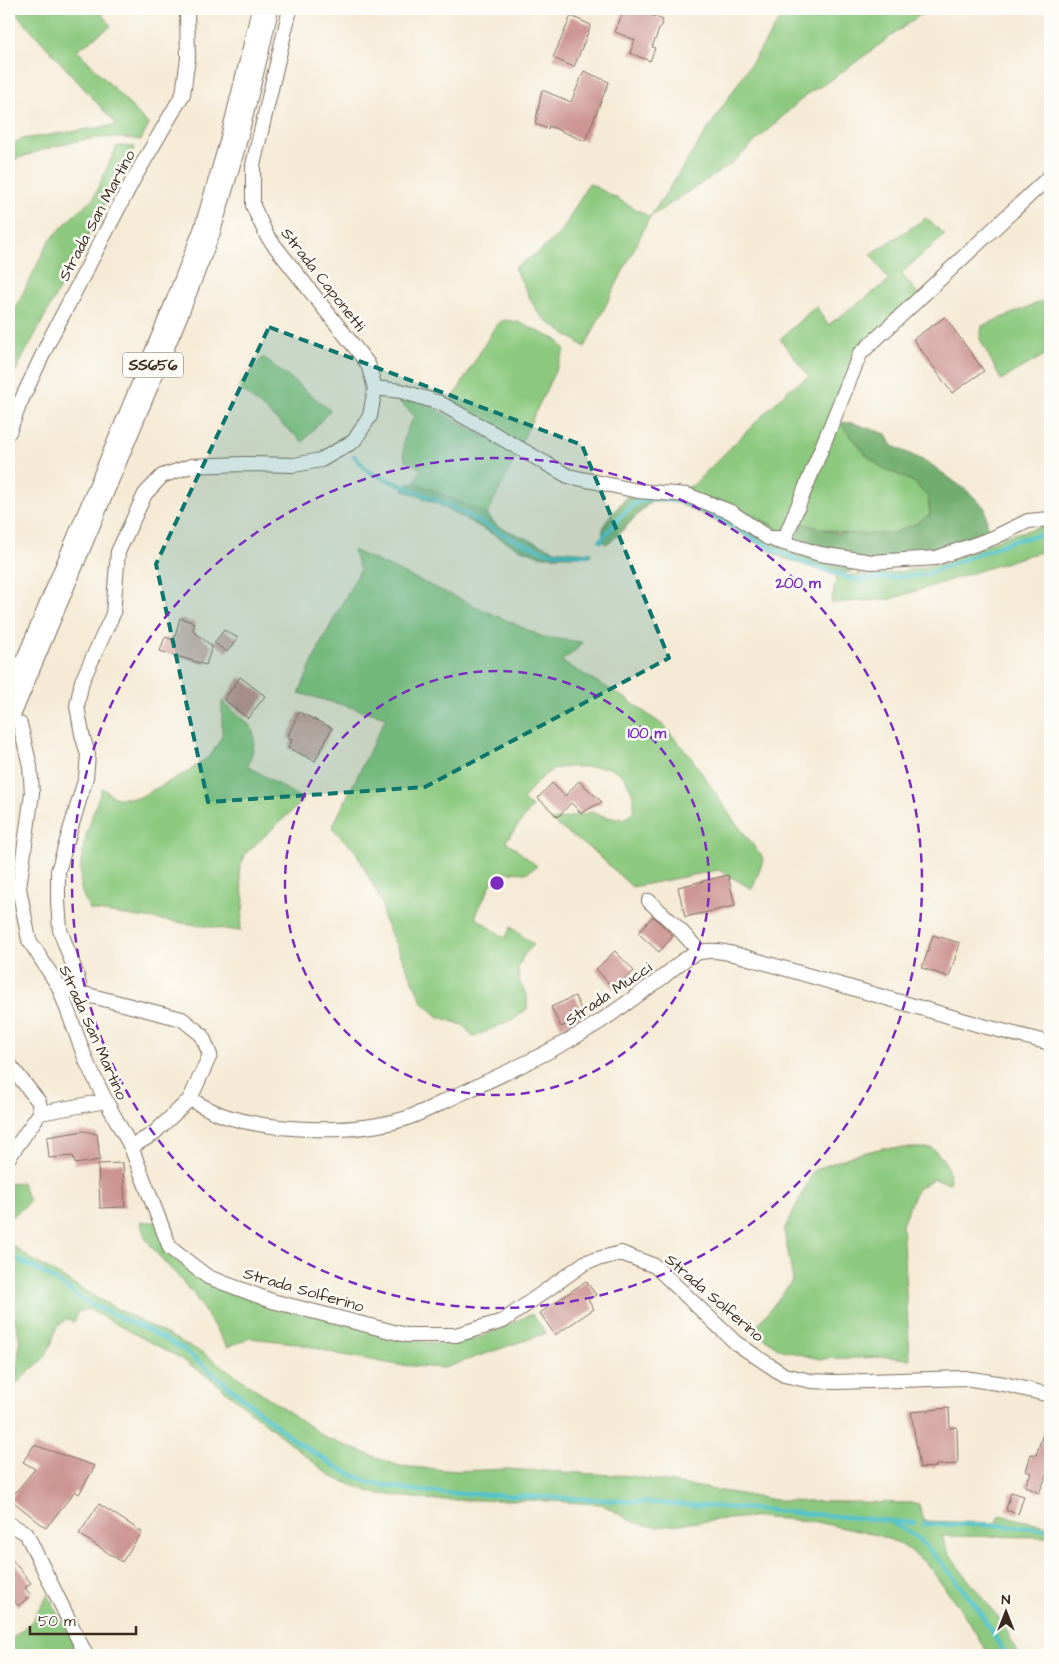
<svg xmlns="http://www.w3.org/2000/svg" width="1059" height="1664" viewBox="0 0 1059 1664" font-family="'Architects Daughter',sans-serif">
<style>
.green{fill:#8cc97f;stroke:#647a4e}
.forest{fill:#71ad6e;stroke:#566c46}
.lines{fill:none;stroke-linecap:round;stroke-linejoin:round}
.stream{stroke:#55c3ca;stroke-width:4.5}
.building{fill:#cc9592}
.street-casing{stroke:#7c6d5e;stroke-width:16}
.highway-casing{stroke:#7c6d5e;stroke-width:28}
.street{stroke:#fff;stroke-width:14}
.highway{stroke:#fff;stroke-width:26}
.marked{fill:#0f766e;fill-opacity:0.2;stroke:#0f766e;stroke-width:4;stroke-dasharray:10 6;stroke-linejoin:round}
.ring{fill:none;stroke:#7b2cbf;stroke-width:2.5;stroke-dasharray:9 6}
.labels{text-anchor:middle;stroke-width:5;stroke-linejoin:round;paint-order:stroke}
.shield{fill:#fdfcf7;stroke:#75695f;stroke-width:1}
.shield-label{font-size:15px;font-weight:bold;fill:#3b2a1e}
.street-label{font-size:16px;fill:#3b2a1e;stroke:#fdfcf7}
.centre{fill:#7b2cbf;stroke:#fdfcf7;stroke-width:2.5}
.ring-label{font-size:15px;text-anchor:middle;font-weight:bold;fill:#7b2cbf;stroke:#fdfcf7;stroke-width:5;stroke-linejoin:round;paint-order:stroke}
</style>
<rect width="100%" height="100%" fill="#fdfcf7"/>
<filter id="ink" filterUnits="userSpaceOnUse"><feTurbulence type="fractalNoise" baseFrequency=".02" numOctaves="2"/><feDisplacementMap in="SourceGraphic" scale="10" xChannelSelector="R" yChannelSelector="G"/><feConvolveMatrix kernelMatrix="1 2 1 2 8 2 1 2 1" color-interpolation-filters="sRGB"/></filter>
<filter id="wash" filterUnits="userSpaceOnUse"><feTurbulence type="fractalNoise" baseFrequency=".0096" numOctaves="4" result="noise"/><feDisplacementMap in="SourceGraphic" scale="20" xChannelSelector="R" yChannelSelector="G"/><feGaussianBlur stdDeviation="1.12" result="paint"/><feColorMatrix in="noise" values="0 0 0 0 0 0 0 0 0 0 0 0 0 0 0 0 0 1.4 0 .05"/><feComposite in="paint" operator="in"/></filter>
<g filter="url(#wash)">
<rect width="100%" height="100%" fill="#f5ead5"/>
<path class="green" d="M12,9H98L111,26L77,50L149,125L141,140C90,132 56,146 9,161V146L22,139L117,125Z
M787,9H928L834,78L807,94L731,164L650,217L585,347C573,338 548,324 539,314C529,300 524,283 514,268L539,252L562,231L589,183L650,217Z
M117,146L135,147L14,374L9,388V321L49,241L78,211L93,199Z
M926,218L945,235L901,273L919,295L861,347L787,528L780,531L773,525L680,490L693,485L789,389L809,377L780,339L816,306L828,325L889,281L871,254Z
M1050,295V352L1001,380L980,339L982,326L1045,300Z
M504,320L518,322L557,340L565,350L520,445L449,405L496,325Z
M263,357L330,410L303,442L238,387Z
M414,401L426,404L517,455L487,514L415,482L421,469L405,460C401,443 404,431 415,416L399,402Z
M839,422L868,457L883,468L914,482L928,497L930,515C919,522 905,531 892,533C859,538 831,531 800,523Z
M1050,525V550L1029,555L891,599L831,603L837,576L900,572L943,563L1009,535Z
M353,550L543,637L582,642L575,651L561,661L625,698L664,726L691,757L732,818L764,859L752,889L719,870L632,887L595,852L551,821L592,812L599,815L617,819L626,818L633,812C635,803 634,795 629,786C619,763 601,767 580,767C570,767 562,766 553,770C540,776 532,788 523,800L532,807L506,841L537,866L526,873L508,872L495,876L475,917L505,938L511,927L534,945L524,955L518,967L519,981L527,996V1009L514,1019L473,1037L463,1025L439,1017L423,1003L383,917V905L356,852L332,828L386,717L299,693L320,645L360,570Z
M222,701C251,727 262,725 248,766L304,800L246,853L239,870L244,901L240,931L90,910C87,903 82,895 81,888C77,853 91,820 102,788L116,798H138L189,771L211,755L222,736Z
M883,1148H932C944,1158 950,1168 950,1183L933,1179L916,1190L902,1225L910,1359L887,1357L819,1359L779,1349L754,1330L793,1280L784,1230L814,1170L854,1155Z
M22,1182L29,1201L21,1210L9,1219V1184Z
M140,1222H158L170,1249L208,1279L400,1339L439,1344L479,1338L532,1314L546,1333L444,1368L398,1365L338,1354L296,1343L250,1338L227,1347L193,1293L158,1255L146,1239Z
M9,1243L31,1259L102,1301L203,1353L292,1414L326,1438L399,1466L456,1471L508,1469L632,1476L782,1501L914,1503L919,1504L923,1521L997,1523L1000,1515L1035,1523L1050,1525V1537L942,1536L946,1548L959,1568L1003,1623L1018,1655H989L962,1611L926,1563L899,1543L877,1535L811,1521L754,1517L714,1520L656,1527L635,1523L601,1504L530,1500H432L373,1493L332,1477L207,1376L180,1358L88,1309L78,1312L74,1322L67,1319L56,1328L52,1342L45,1357L15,1385L20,1342L17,1328L9,1306Z
M48,1595L81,1655H9V1641L32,1621Z"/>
<path class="forest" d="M839,422L853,423L886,434L891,445L929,463L970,493L985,508L988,530L972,541L920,555L869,566L837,576L780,557L733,529L678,503L653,499L613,540L606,544L603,542C599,519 616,512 627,496L718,500L748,512L772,525L780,531L800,523L836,533L856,534L893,533L917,523L930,515L928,497L914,482L883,468L868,457Z
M415,482L487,514L497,526L554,550L591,553L590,556H540L516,547L438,504L403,490L408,484Z"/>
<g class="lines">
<path class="stream" d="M354,456L369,472L448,505L510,538L546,552L587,555L589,553
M600,541L619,518L634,504L640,501L651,499L678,501L709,513L771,548L802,562L855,580L924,575L1012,541L1050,533
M9,1255L47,1275L86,1302L146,1329L182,1348L294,1440L338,1468L371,1483L412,1490L446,1493L591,1499L754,1509L914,1523
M893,1523L917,1537L942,1563L976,1606L1006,1655
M924,1524L994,1525L1050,1529"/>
</g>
<g id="blocks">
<path class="building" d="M624,9H636L663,20L652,47L655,48L650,61L630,53L635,40L615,32Z
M571,16L591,25L574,67L553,58Z
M584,71L609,82L585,141L549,126L548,129L535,124L542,90L571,102Z
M945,317L984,371L952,393L913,339Z
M180,618L195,623L193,631L212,646L206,665L160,651L165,637L174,640Z
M224,630L238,638L227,652L214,643Z
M240,677L265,696L248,718L224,700Z
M299,712L332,728L315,761L288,748L292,740L287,738Z
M579,781L602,802L581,813L571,803L558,817L538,798L552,783L565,796Z
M728,875L735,906L685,917L678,887Z
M653,916L673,936L659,952L638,933Z
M933,935L960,943L949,977L922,968Z
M615,951L634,971L614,989L596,969Z
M575,996L584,1016L561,1027L551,1007Z
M84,1131L97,1134L100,1160L75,1164L73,1156L49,1158L47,1137Z
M123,1163L125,1207L100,1208L98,1164Z
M586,1281L596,1295L588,1300L594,1309L555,1335L540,1313Z
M949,1408L950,1428L957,1427L958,1464L936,1465V1467L920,1468L911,1412Z
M1048,1419L1050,1420V1479L1046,1477L1039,1493L1025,1486L1031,1473L1026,1471L1031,1454L1036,1455Z
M34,1445L95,1466L79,1494L75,1491L46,1528L10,1499L35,1469L23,1462Z
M1011,1492L1024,1496L1018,1514L1006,1510Z
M99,1504L142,1532L122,1562L79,1534Z
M9,1556L31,1583L25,1588L31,1595L18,1606L9,1594Z"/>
</g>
</g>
<g filter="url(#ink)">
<use href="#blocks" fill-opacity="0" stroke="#7c6d5e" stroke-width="1"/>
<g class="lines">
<defs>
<path id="street" d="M375,388L401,391L440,403L568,476L638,491L687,495L731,512L768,538H785L860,354L1050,176
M9,432L20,403L50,339L133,180L183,94L188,58L187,9
M774,540L820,554L872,562L936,558L993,538L1028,521L1050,519
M20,724L30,766L32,793L19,888L29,940L59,987L87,1063L106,1101L131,1147L170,1248L208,1277L272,1301L406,1335H456L503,1321L586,1262L621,1253L655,1266L736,1343L784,1375L811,1381L836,1382L964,1378L1004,1384L1050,1395
M649,901L679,929L700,952
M72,991L182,1019L202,1035L210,1055L190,1099L153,1134L131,1147
M81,993L76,973L60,930L58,901V871L86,777L88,755L82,734L77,706L82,681L113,614L118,552L145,494L162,476L191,466L244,464L294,465L321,460L354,441L370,416L375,388L368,364L267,236L253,206V165L290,9
M9,1064L39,1102L40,1113L9,1157
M190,1099C202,1106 215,1113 228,1117C277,1132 355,1134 404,1119C423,1113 442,1102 460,1094C508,1072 556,1050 601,1021C622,1007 642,992 663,977C674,968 687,955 701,952C713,949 726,952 738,955L983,1026L1050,1043
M40,1113L106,1101
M9,1524L26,1533L86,1655"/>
<path id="highway" d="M9,710L177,308L207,231L232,146L255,53L265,9"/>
</defs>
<use href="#street" class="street-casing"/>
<use href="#highway" class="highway-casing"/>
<use href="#street" class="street"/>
<use href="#highway" class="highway"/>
</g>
</g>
<path class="marked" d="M269,327L582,445L669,658L425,787L208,802L156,564Z"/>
<g class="ring">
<circle cx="497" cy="883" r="212"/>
<circle cx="497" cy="883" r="425"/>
</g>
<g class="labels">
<rect class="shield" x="123" y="352.5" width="60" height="25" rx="4"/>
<g class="shield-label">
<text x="153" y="370">SS656</text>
</g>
<g class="street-label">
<text transform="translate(96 215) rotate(-62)" y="6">Strada San Martino</text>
<text transform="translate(324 279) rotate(52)" y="6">Strada Caponetti</text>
<text transform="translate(608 993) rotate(-34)" y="6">Strada Mucci</text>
<text transform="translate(94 1032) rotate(66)" y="6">Strada San Martino</text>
<text transform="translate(304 1289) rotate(16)" y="6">Strada Solferino</text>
<text transform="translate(715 1297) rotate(41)" y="6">Strada Solferino</text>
</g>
</g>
<circle cx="497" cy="883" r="8" class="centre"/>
<g class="ring-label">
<text x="798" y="588">200 m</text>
<text x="647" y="738">100 m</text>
</g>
<rect width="1059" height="1664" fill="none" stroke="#fdfcf7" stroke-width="30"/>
<g transform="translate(1006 1612)" stroke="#fdfcf7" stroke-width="4" paint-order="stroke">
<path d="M0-4L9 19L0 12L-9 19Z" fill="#3b2a1e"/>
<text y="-8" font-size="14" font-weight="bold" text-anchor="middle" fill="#3b2a1e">N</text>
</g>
<path d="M30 1626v8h106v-8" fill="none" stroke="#3b2a1e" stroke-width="2.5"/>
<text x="38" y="1626" font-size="15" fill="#3b2a1e" stroke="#fdfcf7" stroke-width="4" paint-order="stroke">50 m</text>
</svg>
